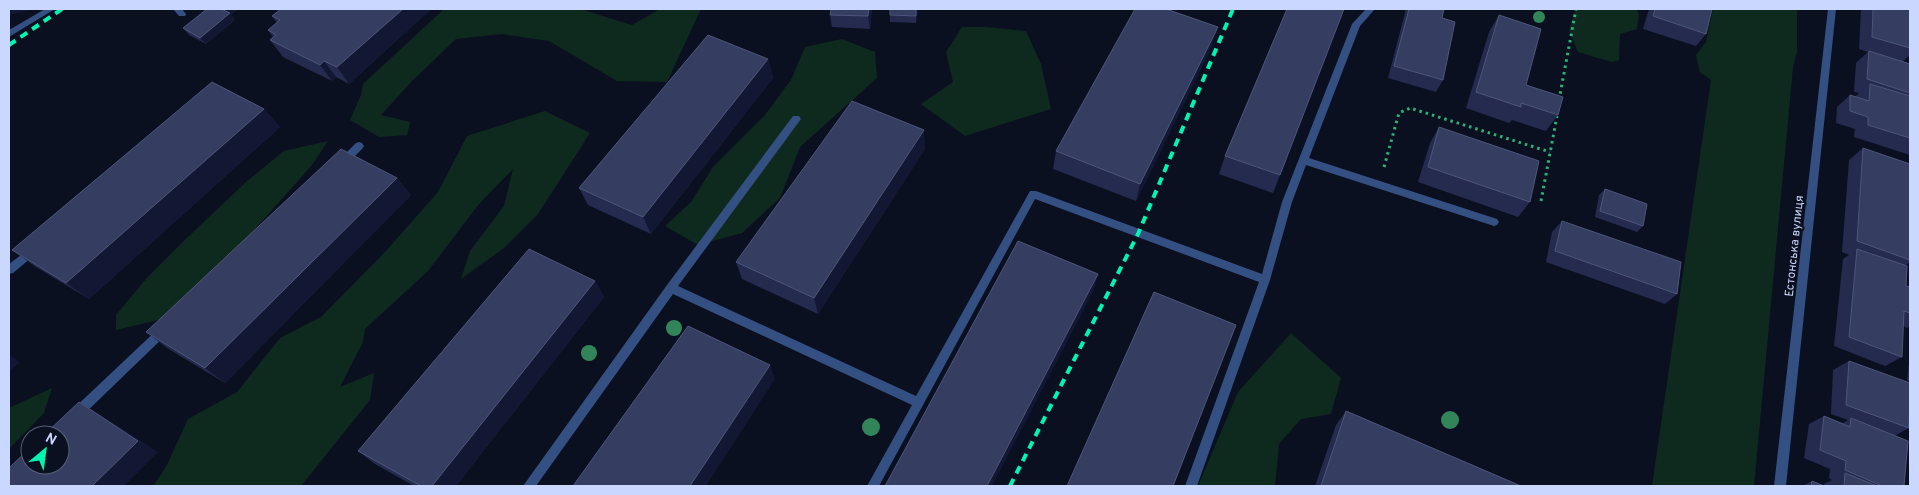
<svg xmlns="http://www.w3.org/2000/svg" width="1919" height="495" viewBox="0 0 1919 495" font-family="Overpass,sans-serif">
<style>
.green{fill:#0e2a1e}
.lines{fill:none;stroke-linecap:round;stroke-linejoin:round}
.path{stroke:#28b577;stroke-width:3;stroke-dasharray:2.5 4;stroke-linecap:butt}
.service{fill:#344f81;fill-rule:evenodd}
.minor{fill:#344f81;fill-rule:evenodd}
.rail{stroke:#00f5b0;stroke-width:4;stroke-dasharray:8 6;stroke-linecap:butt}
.tree{fill:#328559}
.wall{fill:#242b4e}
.shaded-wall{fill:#121834}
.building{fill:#353e61;stroke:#4d567a}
.labels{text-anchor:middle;stroke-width:4.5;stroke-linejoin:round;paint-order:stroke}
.street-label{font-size:12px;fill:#cad8ff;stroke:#0b1020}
</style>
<rect width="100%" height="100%" fill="#0b1020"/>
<path class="green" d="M444,9H580L632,25L660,9H701L667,82L617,81L549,41L502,34L456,39L412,81L381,115L410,122L407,135L379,137L350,120L361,95L363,84Z
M1576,9H1636L1639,14L1637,29L1620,34L1619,60L1612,62L1578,52L1569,30Z
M1713,9H1797V52L1793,67L1754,486H1652L1711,80L1700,72L1696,55L1706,42Z
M962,27H986L1026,31L1041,64L1051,109L965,136L921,104L953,82L946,52Z
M842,39L875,52L877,78L800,147L780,198L742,233L698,245L665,226L691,202L713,167L765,115L791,80L805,47Z
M545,111L590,133L538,214L504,248L461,279L470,251L504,206L513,169L479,204L428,271L365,329L363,342L340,387L374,373L370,400L301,486H153L166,467L188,419L237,392L280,338L321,317L385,252L438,192L467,136Z
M328,141L312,165L241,245L162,319L116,330V315L146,279L188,237L246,182L284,151Z
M1291,333L1341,378L1331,414L1301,419L1279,444L1275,486H1198L1238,392Z
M52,388L44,413L9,449V408Z"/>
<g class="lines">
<path class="path" d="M1559,100L1576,9
M1384,167L1399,113L1410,108L1550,152
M1541,201L1557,116"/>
<path class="service" d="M45,9H55L9,37V30Z
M173,9H182L186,14L185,16H179Z
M1366,9H1375L1360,26L1309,158L1494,218L1497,219L1499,222L1497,225L1494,226L1306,165L1292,202L1270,280L1197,486H1185L1259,282L1035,199L879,486H867L912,405L673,294L536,486H523L667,285L793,116H799L801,119L678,286L916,396L1030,191H1036L1262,274L1282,202L1352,24Z
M359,142L362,143L364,146L362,149L345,166H339L337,163L339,160L356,143Z
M33,246L37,247L38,250L37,253L13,273L9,274V264Z
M164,325L168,327L169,330L168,333L79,419L75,420L71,419L70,415L71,411L160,327Z"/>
<path class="minor" d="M1828,9H1836L1786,486H1774Z"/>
<path class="rail" d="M9,45L62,9
M1010,486L1138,234L1233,9"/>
</g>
<g class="tree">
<circle cx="1539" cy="17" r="6"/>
<circle cx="674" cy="328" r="8"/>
<circle cx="589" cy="353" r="8"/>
<circle cx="1450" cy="420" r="9"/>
<circle cx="871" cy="427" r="9"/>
</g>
<path class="wall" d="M207,9H238L231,15L235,20L206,44L189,35L183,28Z
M281,9H431L349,84L336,77L332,81L283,57L270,40L273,37L268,30L277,23L272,16Z
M831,9H872L870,29L832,27L830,15Z
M918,9L916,23L890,22V15Z
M1406,9H1444L1442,18L1443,80L1436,92L1388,78Z
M1649,9H1712L1706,34L1696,46L1643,29Z
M1861,9H1910V55L1903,61L1910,64V155L1854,137L1855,129L1836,123L1837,107L1850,95L1856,97V96L1859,93L1854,92L1856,63L1868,52L1859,49Z
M1499,15L1526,85L1558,115L1546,131L1512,120L1509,123L1466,108L1489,32Z
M1212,46L1136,201L1053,169L1056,151Z
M768,59L773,78L651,234L588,205L579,188Z
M264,109L280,127L89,299L36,267L12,250Z
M1439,127L1530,202L1518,217L1418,182L1430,143Z
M1863,148L1910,164V262L1905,266L1906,286L1910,287V326L1907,328L1903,326L1902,357L1885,366L1834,346L1843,259L1849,255L1842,252L1849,160Z
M925,149L818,314L742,279L736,262Z
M1225,156L1280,175L1273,193L1219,174Z
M397,178L411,195L225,383L167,348L146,332Z
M1605,189L1643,226L1637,232L1595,217L1599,195Z
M1562,221L1677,294L1665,304L1546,262L1552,232Z
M595,281L604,297L456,486H414L375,464L358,451Z
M1910,355V382L1907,380Z
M1849,361L1909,428L1894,436L1904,486H1802L1812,481L1823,486L1824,484L1832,480L1829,478L1830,469L1804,458L1809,424L1824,416L1843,423L1848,420L1831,414L1833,370Z
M1346,411L1521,486H1315L1336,425Z"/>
<path class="shaded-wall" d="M9,9H34L9,15Z
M224,9H238L231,15L235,20L206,44L200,38L229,14Z
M403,9H431L349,84L337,67Z
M869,9H872L870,29L868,16Z
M916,9H918L916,23Z
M1218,27L1212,46L1136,201L1140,184Z
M768,59L773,78L651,234L643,217Z
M324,61L336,77L332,81L320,65Z
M264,109L280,127L89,299L66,283Z
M924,130L925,149L818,314L814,298Z
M397,178L411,195L225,383L205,368Z
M1098,274L1094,290L992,486H987Z
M595,281L604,297L456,486H432Z
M9,355L20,362L9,371Z
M770,365L775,379L706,486H690Z
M79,402L99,414L158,452L124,486H92Z"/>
<path class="building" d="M207,9H221L230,13L200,38L183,28Z
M281,9H403L337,67L324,61L320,65L270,40L276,35L268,30L280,20L272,16Z
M831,9H869L868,16L830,15Z
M890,9H916V16L890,15Z
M1135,9H1166L1218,27L1140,184L1056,151Z
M1287,9H1344L1280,175L1225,156Z
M1409,9H1444L1442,18L1455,22L1443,80L1394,66Z
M1655,9H1712L1706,34L1653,16Z
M1873,9H1910V48L1872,37Z
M1499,15L1541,29L1526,85L1563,97L1558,115L1521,103V107L1476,92Z
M708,35L768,59L643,217L579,188Z
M1869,51L1910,64V93L1867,79Z
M212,82L264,109L66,283L12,250Z
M1870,84L1910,96V138L1868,125V117L1850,111V95L1869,101Z
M852,101L924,130L814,298L736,262Z
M1439,127L1539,161L1530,202L1428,167Z
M1863,148L1910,164V260L1857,241Z
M341,149L397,178L205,368L146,332Z
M1605,189L1647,204L1643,226L1600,211Z
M1562,221L1681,262L1677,294L1555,251Z
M1018,241L1098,274L987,486H885Z
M529,249L595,281L432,486H421L358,451Z
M1857,249L1907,266L1906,286L1910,287V313L1904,311L1902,357L1849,337Z
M1154,292L1236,325L1173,486H1067Z
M688,326L770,365L690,486H573Z
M1849,361L1910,383L1909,428L1846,405Z
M79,402L138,441L92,486H9V468L30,448V465H60V435H44Z
M1346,411L1521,486H1321Z
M1824,416L1850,427L1851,418L1908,441L1904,486H1882L1845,470L1846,461L1820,450Z
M1845,473L1877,486H1844Z
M1812,481L1824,486H1811Z"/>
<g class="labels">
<g class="street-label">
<text transform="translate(1794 246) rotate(-84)" y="4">Естонська вулиця</text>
</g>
</g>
<rect width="1919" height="495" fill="none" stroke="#cad8ff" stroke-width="20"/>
<g transform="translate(45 450) rotate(29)"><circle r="24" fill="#0b1020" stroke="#576079"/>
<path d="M0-4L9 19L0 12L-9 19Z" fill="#00f5b0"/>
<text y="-8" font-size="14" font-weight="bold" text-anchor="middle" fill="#cad8ff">N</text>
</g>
</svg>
